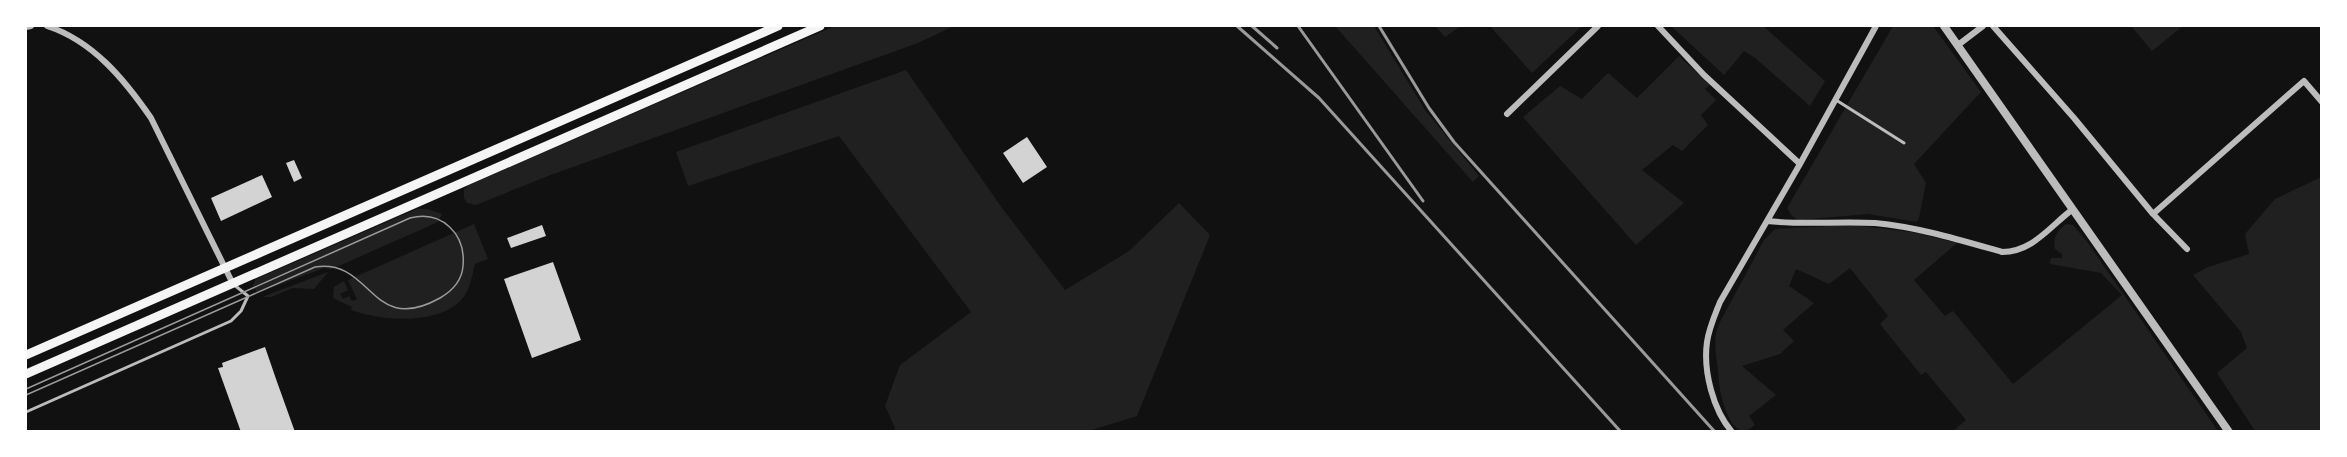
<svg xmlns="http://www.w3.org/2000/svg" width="2347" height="457" viewBox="0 0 2347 457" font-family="'Exo 2',sans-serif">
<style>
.green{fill:#202020}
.building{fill:#d3d3d3}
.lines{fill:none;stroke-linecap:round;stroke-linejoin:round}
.service{stroke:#bcbcbc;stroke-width:3}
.minor{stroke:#bcbcbc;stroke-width:6}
.tertiary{stroke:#bcbcbc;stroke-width:8}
.secondary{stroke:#f5f5f5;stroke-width:9}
.tram{stroke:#9a9a9a;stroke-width:1.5}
.rail{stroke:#9a9a9a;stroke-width:3}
</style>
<rect width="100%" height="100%" fill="#111"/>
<path class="green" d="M835,26H954L918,43L548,176L476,205L467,203L464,198V190L469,185Z
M1335,26H1374L1425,110L1479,176L1473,182Z
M1435,26H1461L1445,37Z
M1490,26H1582L1532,73Z
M1671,26H1763L1825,81L1810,106L1755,58L1744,51L1724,75Z
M1893,26H1933L1981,92L1914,164L1926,183L1919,218L1917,222L1868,214L1798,220L1791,215L1787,208Z
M2131,26H2183L2152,51Z
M1679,56L1710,85L1705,89L1716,100L1701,115L1708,125L1682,151L1673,145L1642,170L1684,203L1636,245L1523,117L1560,86L1582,99L1608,73L1637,98Z
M906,70L1002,208L1065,290L1129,251L1179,203L1210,235L1137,416L1089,431H894L895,428L885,406L900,365L971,312L839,136L688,186L676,152Z
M2321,177V431H2255L2217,373L2247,348L2241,332L2193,275L2208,267L2249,254L2245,234L2275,199Z
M417,209H427L442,214L438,222L332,269L324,268L257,293L253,285L256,279Z
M474,224L488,259L475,264C472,276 470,290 462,299C440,325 383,321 354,311L351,310L352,307L333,298L334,287L344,281L348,290L340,294L343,299L349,296L352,301L357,299L348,280Z
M2066,224L2073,225L2088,243L2218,431H1953L1966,420L1926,372L1921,375L1880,324L1888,316L1850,268L1829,284L1796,269L1789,286L1814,303L1783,330L1794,341L1780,354L1742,366L1776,395L1749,416L1755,425C1747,432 1739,433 1732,423C1722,406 1719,389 1718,371C1717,357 1713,344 1717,330C1719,322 1725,313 1729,305C1741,284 1752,262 1764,240L1775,229L1851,225L1912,232L1957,243L1914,280L1945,316L1953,311L2013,384L2122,295L2101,273L2050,264L2051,258H2062V254L2055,249C2052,239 2058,229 2066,224Z
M328,272L314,289L293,288L271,297H262Z"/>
<path class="building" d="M1027,137L1047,167L1023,183L1003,153Z
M294,160L302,178L294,182L286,163Z
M262,175L272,197L221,221L211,198Z
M542,225L546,236L511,248L507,238Z
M553,262L581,340L532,358L504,279Z
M265,347L276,379L295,432H241L218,368L223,367L222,363Z"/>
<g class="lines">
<path class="service" d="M1836,100L1904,143
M26,412L231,321L241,311L248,296L233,284"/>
<path class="minor" d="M47,26C93,41 124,79 151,118L233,284
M1658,26L1704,75L1800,164
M1993,26L2074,118L2153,214L2187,249
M26,27L31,26
M1958,45L1983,26
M1507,114L1598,26
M2153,214L2304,81L2322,102
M1767,221C1803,225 1839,221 1875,223C1918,227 1960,240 2002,252C2033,252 2050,226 2073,209
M1732,432C1713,410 1703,371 1707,342C1709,328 1715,315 1720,302L1800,164L1876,26"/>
<path class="tertiary" d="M1944,26L2229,432"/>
<path class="secondary" d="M26,355L778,26
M26,374L820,26"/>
<path class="tram" d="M26,389L410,218C442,210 466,234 463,266C462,280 452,291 440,298C370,337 373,258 315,267L26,395"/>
<path class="rail" d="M1237,26L1319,98L1621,432
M1252,26L1277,48
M1298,26L1423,201
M1379,26L1429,108L1454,142L1715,432"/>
</g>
<rect width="2347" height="457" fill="none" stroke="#ffffff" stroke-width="54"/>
</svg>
